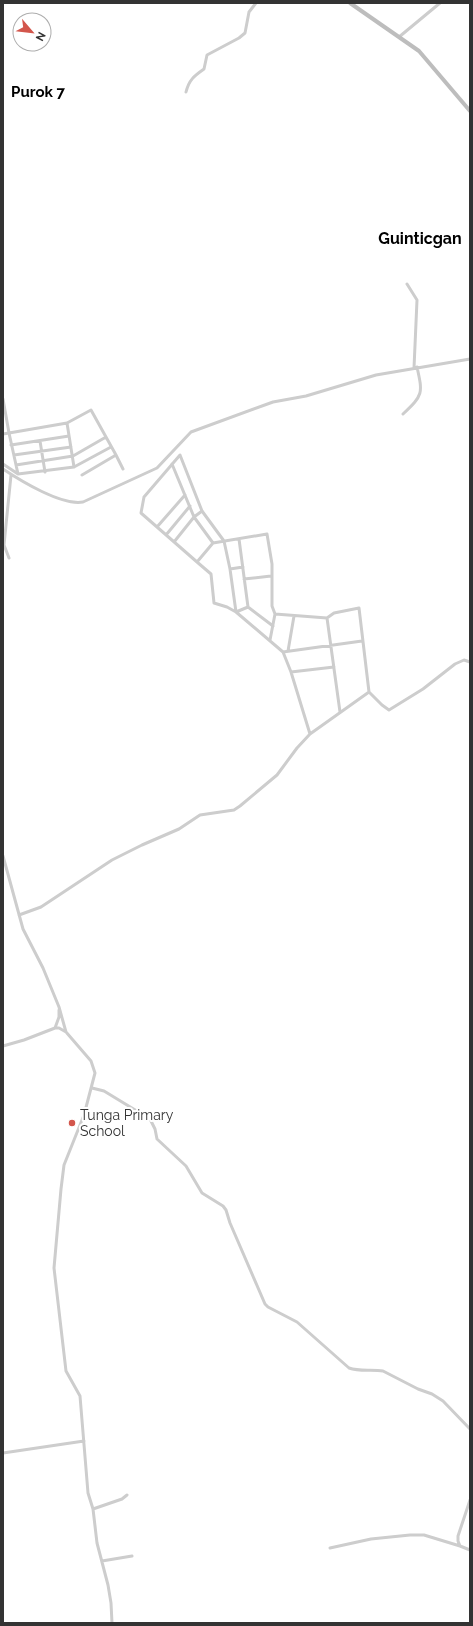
<svg xmlns="http://www.w3.org/2000/svg" width="473" height="1626" viewBox="0 0 473 1626" font-family="Raleway,sans-serif">
<style>
.lines{fill:none;stroke-linecap:round;stroke-linejoin:round}
.minor{stroke:#cdcdcd;stroke-width:3}
.secondary{stroke:#bdbdbd;stroke-width:4}
.poi-dot{fill:#d3564c;stroke:#fff;stroke-width:1.5}
.labels{text-anchor:middle;stroke-width:4;stroke-linejoin:round;paint-order:stroke}
.poi-label{font-size:14px;fill:#333;stroke:#fff;text-anchor:start}
.neighbourhood-label{font-size:15px;font-weight:bold;fill:#000;stroke:#fff}
.quarter-label{font-size:16px;font-weight:bold;fill:#000;stroke:#fff}
</style>
<rect width="100%" height="100%" fill="#fff"/>
<g class="lines">
<path class="minor" d="M399,37L440,3
M186,92C189,80 194,76 204,69L207,55L239,38L245,33L249,12L256,3
M407,284L417,300L414,368
M3,399L9,433L3,434
M403,414C423,395 423,394 417,367
M67,423L74,467L18,474L9,433Z
M67,423L91,410L116,455L82,475
M40,441L45,472
M11,445L69,436
M14,455L71,447
M116,455L123,469
M3,464L18,474
M172,464L194,517L213,543
M16,465L73,456L106,437
M74,467L111,447
M3,469C21,481 62,506 83,502L157,468L191,432L273,402L306,396L376,375L470,359
M157,527L185,495
M166,535L190,506
M239,539L248,607L273,626
M174,542L194,517L202,511
M9,558L4,545L11,475
M197,562L211,574L214,603L227,607L236,612L248,607
M230,569L243,567
M244,579L271,576
M275,614L327,618
M270,640L275,614L272,606V564L267,534L213,543L197,562L141,513L144,497L180,455L202,511L224,541L230,569L236,612L283,652L291,672
M288,651L294,616
M283,652L362,641
M369,692L382,705L389,710L423,689L455,664L464,660L470,662
M310,734L291,672L334,667
M3,856L23,929L43,968L59,1007L66,1032
M19,915L41,907L112,860L142,845L179,829L200,815L234,810L240,806L277,775L297,748L310,734L369,692L359,608L334,613L327,618L340,712
M55,1028L59,1017V1010
M3,1046L24,1040L55,1028H59L66,1032L91,1061L95,1073L84,1115L64,1165L61,1189L54,1268L66,1371L80,1396L88,1493L93,1509L97,1543L108,1585L111,1603L112,1623
M92,1088L104,1091L150,1119L155,1129L157,1139L186,1166L202,1193L223,1206L226,1210L230,1223L265,1304L268,1307L297,1322L349,1368C360,1372 372,1369 383,1371L418,1389L432,1394L443,1401L470,1429
M3,1453L84,1441
M470,1500L458,1536V1541L460,1546L470,1550
M93,1509L122,1499L127,1495
M330,1548L371,1539L410,1535H424L460,1546
M102,1561L132,1556"/>
<path class="secondary" d="M350,3L419,51L470,111"/>
</g>
<circle class="poi-dot" cx="72" cy="1123" r="4"/>
<g class="labels">
<g class="poi-label">
<text x="80" y="1120">Tunga Primary<tspan x="80" dy="16">School</tspan></text>
</g>
<g class="neighbourhood-label">
<text x="38" y="97">Purok 7</text>
</g>
<g class="quarter-label">
<text x="420" y="244">Guinticgan</text>
</g>
</g>
<rect width="473" height="1626" fill="none" stroke="#333333" stroke-width="8"/>
<g transform="translate(32 32) rotate(118)"><circle r="19" fill="#ffffff" stroke="#adadad"/>
<path d="M0-3L7 15L0 10L-7 15Z" fill="#d3564c"/>
<text y="-6" font-size="11" font-weight="bold" text-anchor="middle" fill="#333333">N</text>
</g>
</svg>
